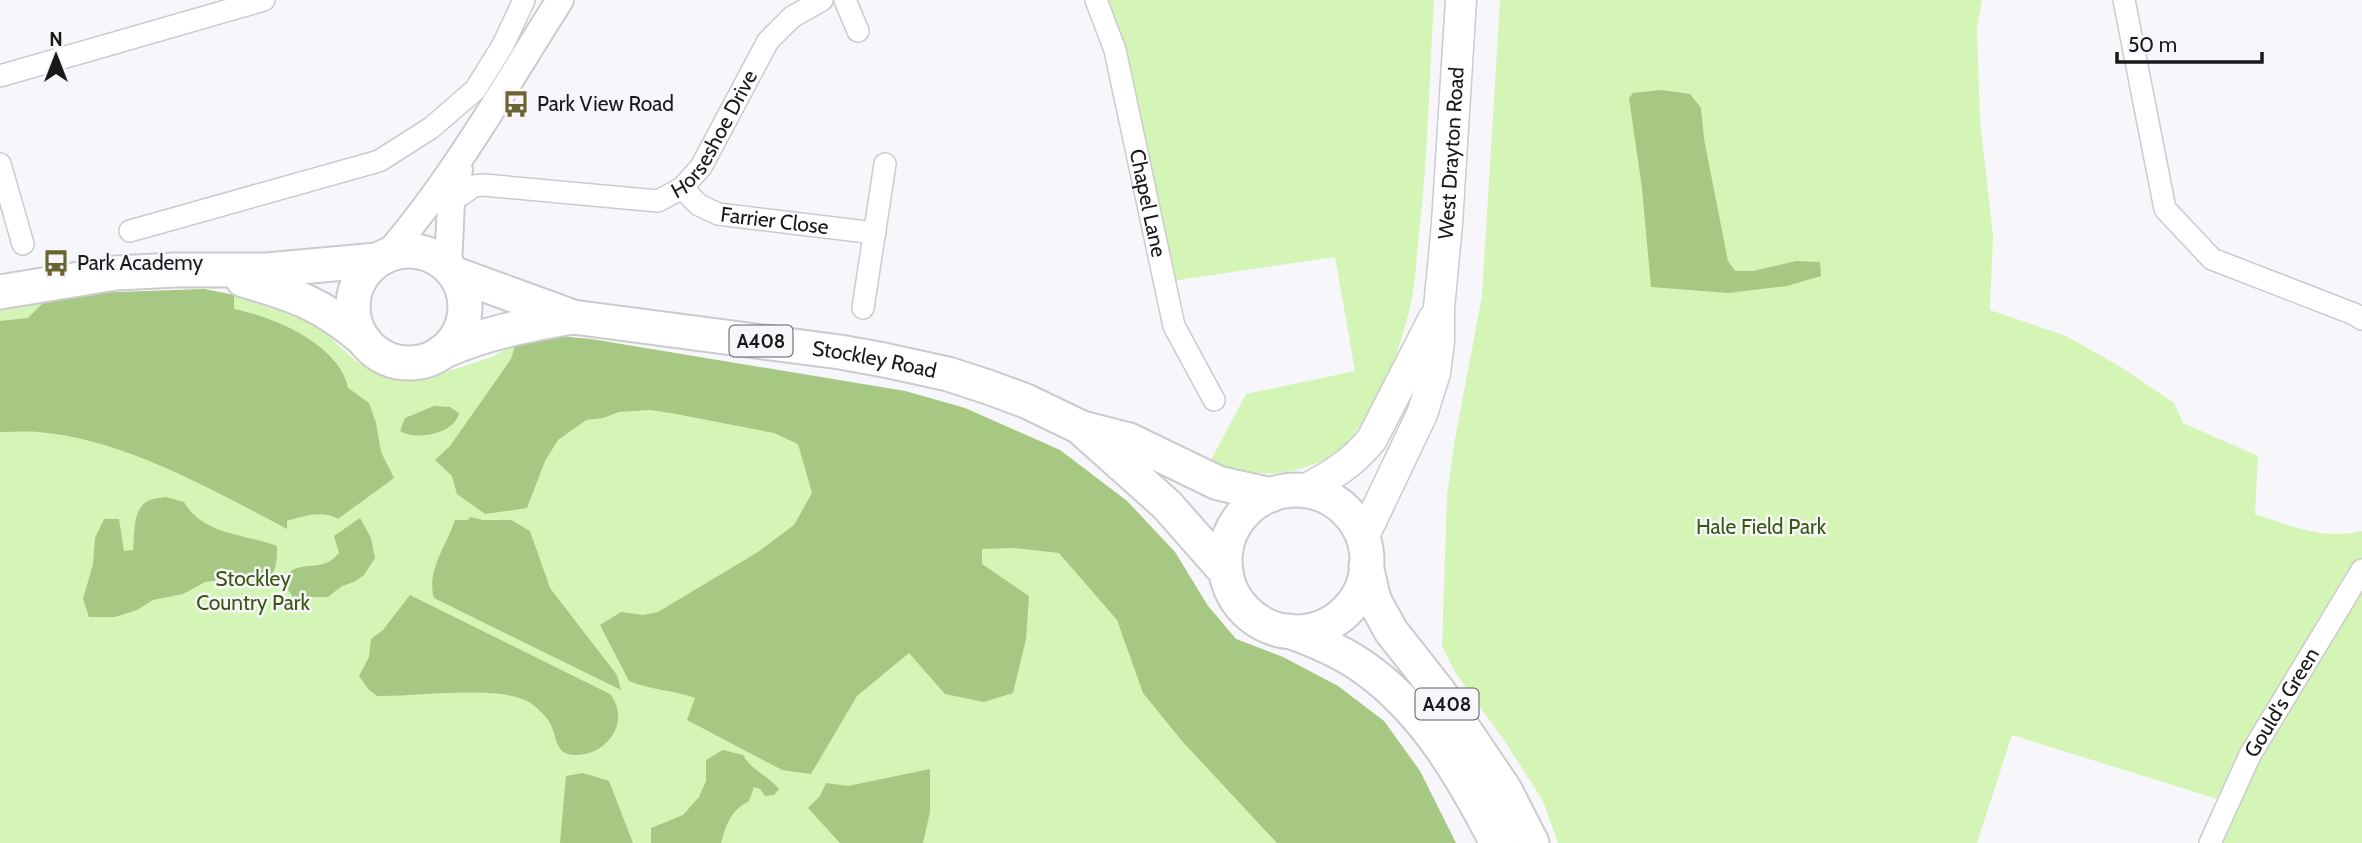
<svg xmlns="http://www.w3.org/2000/svg" width="2362" height="843" viewBox="0 0 2362 843" font-family="Cabin,sans-serif">
<style>
.green{fill:#d4f5b5}
.forest{fill:#a6c883}
.lines{fill:none;stroke-linecap:round;stroke-linejoin:round}
.minor-casing{stroke:#cbcbcf;stroke-width:24}
.tertiary-casing{stroke:#cbcbcf;stroke-width:30}
.secondary-casing{stroke:#cbcbcf;stroke-width:33}
.primary-casing{stroke:#cbcbcf;stroke-width:37}
.minor{stroke:#fff;stroke-width:21}
.tertiary{stroke:#fff;stroke-width:26}
.secondary{stroke:#fff;stroke-width:30}
.primary{stroke:#fff;stroke-width:33}
.labels{text-anchor:middle;stroke-width:5;stroke-linejoin:round;paint-order:stroke}
.shield{fill:#f7f7fb;stroke:#5c5c5e;stroke-width:2}
.shield-label{font-size:19px;font-weight:bold;fill:#19191a}
.poi-label{font-size:21px;fill:#19191a;stroke:#f7f7fb;text-anchor:start}
.street-label{font-size:21px;fill:#19191a;stroke:#f7f7fb}
.park-label{font-size:21px;fill:#3a570f;stroke:#f7f7fb}
</style>
<rect width="100%" height="100%" fill="#f7f7fb"/>
<path class="green" d="M1096,0H1434C1429,81 1428,163 1418,243C1416,264 1415,286 1410,307C1400,351 1381,401 1352,437C1326,469 1275,480 1236,470C1228,468 1219,463 1211,460L1246,394L1355,371L1335,257L1165,282Z
M1500,0H1982L1977,29L1980,120L1993,235L1990,310L2066,336L2121,367L2174,403L2183,423L2258,456L2255,514C2292,526 2322,540 2362,531V843H2210L2227,802L2012,735L1977,843H1558L1543,801L1504,740L1456,674L1442,646L1447,495L1455,439L1482,296Z
M204,289L261,300L296,314L325,333L358,363L416,379L430,377L483,360L496,355L516,343L591,339L905,391L965,408L1060,450L1127,501L1175,552L1208,606L1236,639L1283,657L1338,686L1384,721L1420,771L1456,843H0V308L49,297Z"/>
<path class="forest" d="M1661,90L1690,94L1701,108L1704,139L1728,261L1735,271H1753L1796,261L1820,262L1821,276L1787,286L1728,293L1651,287L1642,188L1629,98L1633,93Z
M204,289L234,295V309C274,317 339,344 348,388L369,403L376,423L381,452L394,478L338,519C323,510 303,516 287,521V529C211,489 124,439 38,432C25,431 12,432 0,432V321L28,318L49,297L89,293Z
M548,335L591,339L905,391L965,408L1060,450L1127,501L1175,552L1208,606L1236,639L1283,657L1338,686L1384,721L1420,771L1456,843H1277L1182,741L1143,693L1117,620L1059,553L1013,548L982,549V564L1029,596L1026,639L1013,693L984,702L945,694L909,653L857,696L811,774L782,770L687,720L695,698C673,690 651,690 629,681L600,625L621,612L643,615L658,612L758,552L794,525L812,493L798,444L774,433L676,414L650,410L619,412L603,418L586,420L558,440L545,461L527,508L485,514L457,494L452,476L435,460L450,446L511,359L516,343Z
M434,406L450,407L459,413C455,434 416,441 400,431L405,418Z
M166,497L184,502C203,535 245,534 277,546C277,560 277,570 268,581L259,575L205,582L183,594L153,600L137,610L115,617H89L83,599L93,564L95,538L104,519H119L124,551L133,550C135,534 132,509 148,501C153,498 161,498 166,497Z
M470,517L483,520H511L530,531L550,588L617,675L621,690L434,598C426,571 447,545 455,520H468Z
M360,518L371,538L375,558L364,575L354,582L342,586L328,597H293L283,583C291,559 313,571 330,561C331,561 338,554 339,553L334,536Z
M410,595L610,694C632,722 606,757 573,755C555,754 557,736 550,723C547,717 534,704 527,701C495,685 415,697 377,696L369,690L359,676L369,657L371,639L383,630Z
M723,750L743,755C751,770 768,776 779,789L774,795L765,796L760,789L754,787L749,801C731,810 726,825 721,843H651V828L683,815L699,797L706,781V760Z
M930,769V812L923,843H840L808,808L820,796L826,783L848,786Z
M583,773L609,781L633,843H560L566,776Z"/>
<g class="lines">
<defs>
<g id="minor">
<path d="M845,0L858,31"/>
<path id="s1" d="M1096,0L1115,50L1174,326L1214,400"/>
<path d="M2124,0L2165,209L2212,259L2354,314L2362,319"/>
<path d="M0,76L264,0"/>
<path d="M0,164L23,244"/>
<path id="s2" d="M682,188L699,205L718,214L875,233"/>
<path id="s3" d="M451,202L474,186L484,185L658,201L682,188L701,167L768,41L792,17L822,0"/>
<path d="M130,231L379,161L431,128L475,90L503,45L524,0"/>
<path d="M863,308L885,164"/>
<path id="s4" d="M2210,843L2250,755L2362,570"/>
</g>
<path id="tertiary" d="M387,255C454,178 505,86 560,0
M448,267L451,202L459,170"/>
<g id="secondary">
<path d="M1302,491C1330,477 1353,463 1372,439L1434,318"/>
<path id="s5" d="M1363,538L1422,414L1435,373L1439,341V308L1447,224L1461,0"/>
</g>
<g id="primary">
<circle cx="409" cy="307" r="56"/>
<path id="s6" d="M455,274L573,317L840,352L884,360L948,374L988,387L1026,401L1082,428L1129,440L1218,483L1271,495"/>
<path d="M243,280C295,295 322,304 364,340"/>
<path d="M0,292L116,273L175,270H267L377,260"/>
<path d="M442,352C484,333 527,325 573,317"/>
<path d="M1084,431L1167,505L1226,572"/>
<circle cx="1296" cy="561" r="71"/>
<path d="M1366,566L1374,600L1391,631L1439,692L1505,790L1532,843"/>
<path d="M1289,631C1317,641 1343,652 1366,669C1426,712 1464,779 1497,843"/>
</g>
</defs>
<use href="#minor" class="minor-casing"/>
<use href="#tertiary" class="tertiary-casing"/>
<use href="#secondary" class="secondary-casing"/>
<use href="#primary" class="primary-casing"/>
<use href="#minor" class="minor"/>
<use href="#tertiary" class="tertiary"/>
<use href="#secondary" class="secondary"/>
<use href="#primary" class="primary"/>
</g>
<defs>
<symbol id="bus-bare" viewBox="-9 -9 18 18"><path d="M-5-6H5V4H4V6H2V4H-2V6H-4V4H-5ZM-3.5-4V0h7V-4ZM-3.5 1.2v1.5H-2V1.2ZM2 1.2v1.5H3.5V1.2Z" fill="#6b6532" stroke="#f7f7fb" stroke-width="2.5" paint-order="stroke"/></symbol>
</defs>
<g fill-rule="evenodd">
<use href="#bus-bare" x="497" y="85" width="38" height="38"/>
<use href="#bus-bare" x="37" y="244" width="38" height="38"/>
</g>
<g class="labels">
<g class="shield">
<rect x="729.5" y="325.5" width="63" height="31" rx="5"/>
<rect x="1415.5" y="688.5" width="63" height="31" rx="5"/>
</g>
<g class="shield-label">
<text x="761" y="348">A408</text>
<text x="1447" y="711">A408</text>
</g>
<g class="poi-label">
<text x="537" y="111">Park View Road</text>
<text x="77" y="270">Park Academy</text>
</g>
<g class="street-label">
<text dy="7" stroke="none"><textPath href="#s3" startOffset="303">Horseshoe Drive</textPath></text>
<text dy="7" stroke="none"><textPath href="#s5" startOffset="401">West Drayton Road</textPath></text>
<text dy="7" stroke="none"><textPath href="#s1" startOffset="210">Chapel Lane</textPath></text>
<text dy="7" stroke="none"><textPath href="#s2" startOffset="102">Farrier Close</textPath></text>
<text dy="7" stroke="none"><textPath href="#s6" startOffset="430">Stockley Road</textPath></text>
<text dy="7" stroke="none"><textPath href="#s4" startOffset="158">Gould's Green</textPath></text>
</g>
<g class="park-label">
<text x="1761" y="534">Hale Field Park</text>
<text x="253" y="586">Stockley<tspan x="253" dy="24">Country Park</tspan></text>
</g>
</g>
<g transform="translate(56 56)" stroke="#f7f7fb" stroke-width="5" paint-order="stroke">
<path d="M0-5L12 26L0 18L-12 26Z" fill="#19191a"/>
<text y="-10" font-size="19" font-weight="bold" text-anchor="middle" fill="#19191a">N</text>
</g>
<path d="M2117 52v10h145v-10" fill="none" stroke="#19191a" stroke-width="3.5"/>
<text x="2128" y="52" font-size="21" fill="#19191a" stroke="#f7f7fb" stroke-width="5" paint-order="stroke">50 m</text>
</svg>
